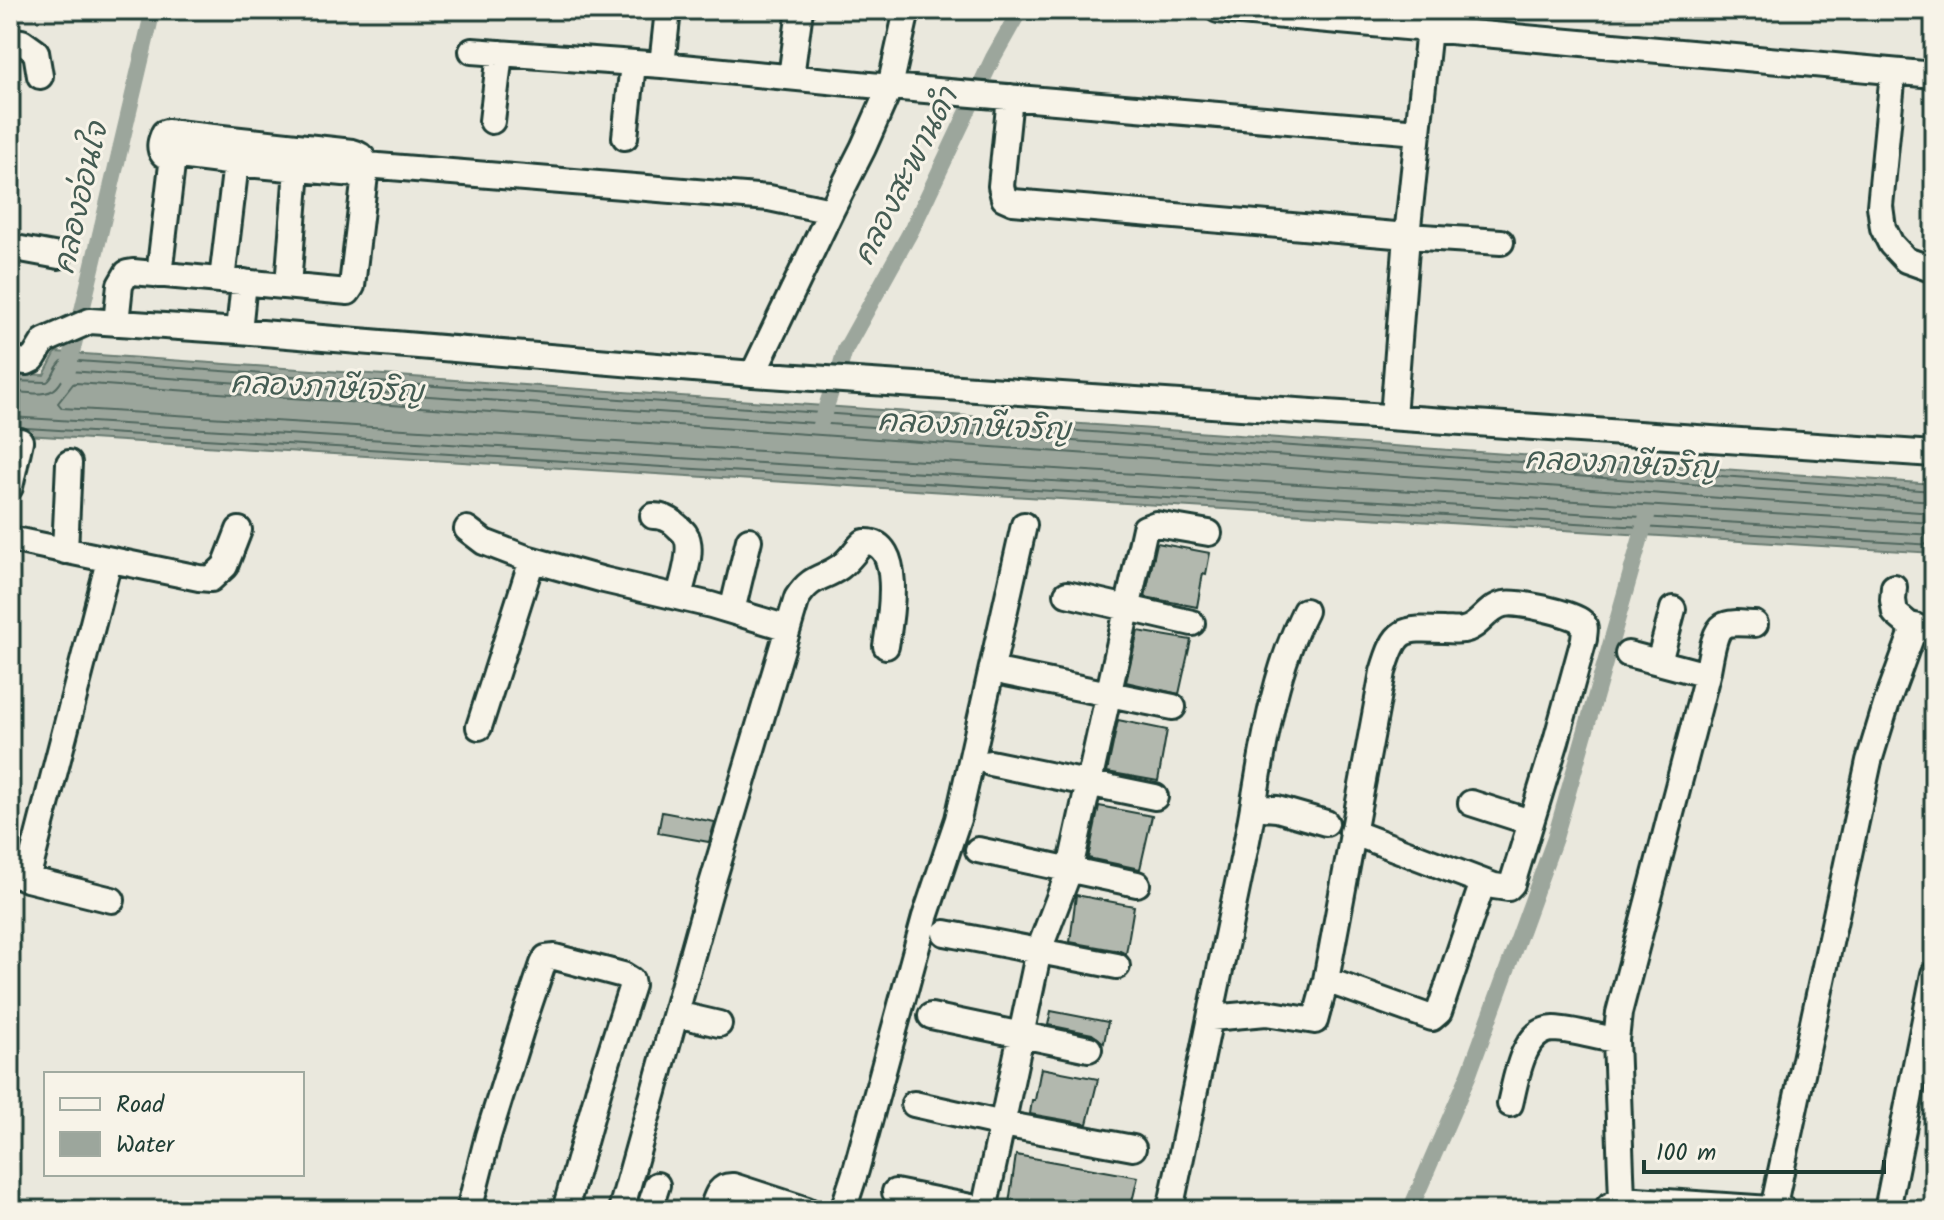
<svg xmlns="http://www.w3.org/2000/svg" width="1944" height="1220" viewBox="0 0 1944 1220" font-family="Kalam,'Playpen Sans Thai',sans-serif">
<style>
.water{fill:#9ca69c;stroke:#6a7c72;stroke-width:2}
.lines{fill:none;stroke-linecap:round;stroke-linejoin:round}
.shore{stroke:#51675e;stroke-width:2}
.canal{stroke:#9ca69c;stroke-width:16}
.building{fill:#b2b8ae;stroke:#1f3d34;stroke-width:2}
.minor-casing{stroke:#1f3d34;stroke-width:30}
.minor{stroke:#f7f3e8;stroke-width:24}
.labels{text-anchor:middle;stroke-width:6;stroke-linejoin:round;paint-order:stroke}
.water-label{font-size:30px;font-style:italic;fill:#445c53;stroke:#f7f3e8}
</style>
<rect width="100%" height="100%" fill="#eae8dd"/>
<filter id="ink" filterUnits="userSpaceOnUse"><feTurbulence type="fractalNoise" baseFrequency=".0125" numOctaves="2"/><feDisplacementMap in="SourceGraphic" scale="16" xChannelSelector="R" yChannelSelector="G"/><feConvolveMatrix kernelMatrix="1 2 1 2 8 2 1 2 1" color-interpolation-filters="sRGB"/></filter>
<g filter="url(#ink)">
<path class="water" d="M56,352L1934,484V553L10,434V373L44,375Z"/>
<g class="lines">
<path class="shore" d="M10,381L47,382C55,377 55,364 64,360L1934,491
M10,391C24,392 47,398 57,387C62,382 64,375 69,371L1934,501
M10,417L1934,535
M10,427L1934,545
M1934,513L76,383L73,384L58,403L62,408L1934,523"/>
<path class="canal" d="M840,367L845,350L912,229L993,58L1020,10
M67,374L153,10
M820,425L831,392
M1410,1210L1469,1074L1555,838L1647,516"/>
</g>
<path class="building" d="M1157,543L1210,553L1206,574L1203,573L1197,607L1145,597Z
M1138,631L1191,640L1179,694L1126,682Z
M1118,720L1167,730L1158,781L1107,772Z
M1099,806L1152,816L1140,869L1088,858Z
M662,812L715,822L709,842L658,833Z
M1076,895L1134,906L1126,954L1120,951L1070,942Z
M1051,1011L1108,1022L1104,1043L1092,1034L1048,1025Z
M1041,1068L1098,1079L1087,1124L1030,1114L1032,1100H1035Z
M1016,1155L1138,1177L1130,1210H1008Z"/>
<g class="lines">
<defs>
<path id="minor" d="M1218,10L1934,75
M10,40L22,42L36,52L40,76
M472,51L662,65L890,87L1418,132
M662,65L668,10
M1893,72L1880,206L1883,228L1891,244L1906,260L1934,270
M791,77L800,10
M1010,97L1001,186L1004,198L1013,202L1407,236L1431,10
M492,121L500,53
M167,132L352,152C365,155 366,162 365,175L236,163L163,154C158,147 161,140 164,133Z
M625,137L633,64
M366,165L769,198L831,211L863,148L890,87L907,10
M10,247L59,256
M159,275L173,156
M222,280L236,163
M288,286L297,169
M116,323L120,285L127,273L133,272L348,292L352,286L365,175
M239,331L244,282
M10,360L27,362L33,359L44,341L90,321L239,331L753,374L1934,454
M753,374L831,211
M1393,417L1407,236L1501,242
M10,487L20,441
M653,516C662,516 670,519 676,525C679,528 683,531 685,534C695,549 682,581 679,597
M467,529L484,542L526,558L604,580L711,605L788,628
M10,539L199,578L211,579L225,566L239,530
M65,551L69,463
M1894,587L1893,600L1895,613L1908,624L1934,633
M1067,594L1192,623
M732,611L749,540
M1628,654L1707,675
M1659,662L1673,609
M1006,673L1173,707
M479,727L532,560
M990,763L1155,797
M1471,803L1530,822
M1253,807L1277,809L1326,823
M978,850L1137,884
M10,872L27,879L112,900
M27,879L109,561
M945,933L1117,966
M1326,980L1432,1018L1439,1012L1483,882
M676,1014L719,1024
M931,1016L1089,1049
M1211,1018L1266,1013L1315,1021L1326,980L1383,672C1396,628 1401,628 1444,630C1450,630 1457,631 1463,630C1479,628 1487,607 1504,604C1517,601 1571,613 1582,622C1587,627 1584,633 1584,639L1556,741L1512,884L1508,888L1494,886L1352,832
M914,1104L1003,1124L1133,1148
M1510,1104C1516,1081 1522,1029 1554,1029C1574,1030 1596,1037 1616,1040
M895,1192L986,1210
M1622,1199L1616,1040L1619,1013L1707,675C1710,663 1713,632 1723,626C1731,621 1746,624 1755,624
M1773,1209L1869,761L1887,702L1915,626
M469,1210L488,1136L525,1017L543,964L546,958L555,957L623,975L631,980L632,985L600,1085L565,1210
M621,1210L709,894L797,598C812,575 821,580 840,567C850,560 855,550 864,542C905,539 890,622 886,646
M649,1210L657,1185
M712,1210C716,1198 718,1185 733,1186L807,1210
M843,1210L856,1170L925,917L958,819L1024,525
M984,1210L1039,950L1070,869L1145,528L1156,524L1209,533
M1170,1210C1196,1087 1222,964 1247,840C1262,763 1269,682 1305,611
M1606,1210L1609,1206L1622,1199L1785,1210
M1887,1210L1934,974"/>
</defs>
<use href="#minor" class="minor-casing"/>
<use href="#minor" class="minor"/>
</g>
</g>
<g class="labels">
<g class="water-label">
<text transform="translate(905 176) rotate(-63)" y="10">คลองสะพานดำ</text>
<text transform="translate(80 198) rotate(-77)" y="10">คลองอ่อนใจ</text>
<text transform="translate(327 387) rotate(3)" y="10">คลองภาษีเจริญ</text>
<text transform="translate(974 425) rotate(3)" y="10">คลองภาษีเจริญ</text>
<text transform="translate(1621 463) rotate(3)" y="10">คลองภาษีเจริญ</text>
</g>
</g>
<rect width="1944" height="1220" fill="none" stroke="#f7f3e8" stroke-width="40"/>
<rect x="20" y="20" width="1904" height="1180" fill="none" stroke="#1f3d34" stroke-width="3" filter="url(#ink)"/>
<rect x="44" y="1072" width="260" height="104" fill="#f7f3e8" stroke="#a1aaa0" stroke-width="2"/>
<rect x="60" y="1098" width="40" height="12" fill="#f7f3e8" stroke="#a1aaa0" stroke-width="2"/>
<text x="116" y="1112" font-size="24" fill="#1f3d34">Road</text>
<rect x="60" y="1132" width="40" height="24" fill="#9ca69c" stroke="#a1aaa0" stroke-width="2"/>
<text x="116" y="1152" font-size="24" fill="#1f3d34">Water</text>
<path d="M1644 1160v12h240v-12" fill="none" stroke="#1f3d34" stroke-width="4"/>
<text x="1656" y="1160" font-size="24" fill="#1f3d34" stroke="#f7f3e8" stroke-width="6" paint-order="stroke">100 m</text>
</svg>
